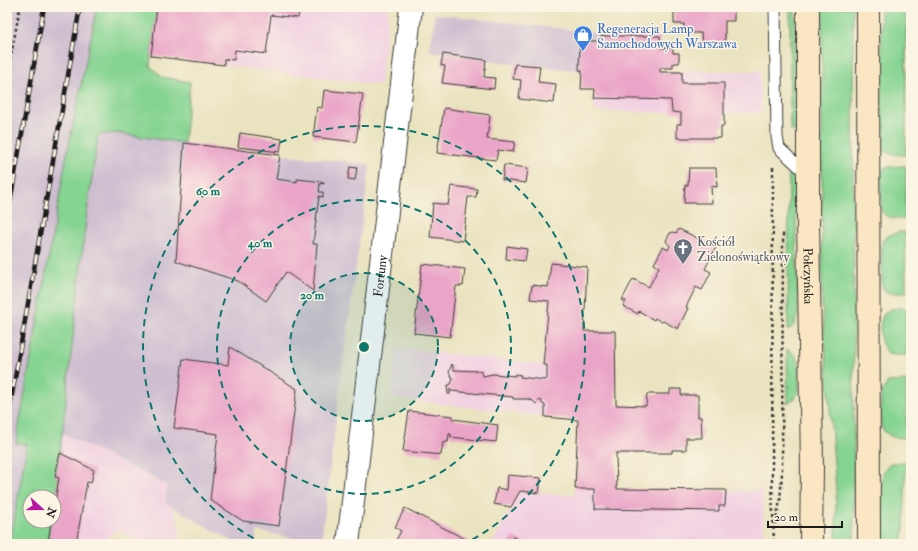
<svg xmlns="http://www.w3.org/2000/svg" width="918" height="551" viewBox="0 0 918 551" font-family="'IM FELL Double Pica',serif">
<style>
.built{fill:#f1d0e2}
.industrial{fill:#cebed0}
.green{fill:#86d492;stroke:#517857}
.building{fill:#eaa4c7}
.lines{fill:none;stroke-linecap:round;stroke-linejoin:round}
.service-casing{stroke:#3b3a35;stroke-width:13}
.minor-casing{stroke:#3b3a35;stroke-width:24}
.secondary-casing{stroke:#3b3a35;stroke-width:24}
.path{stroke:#3b3a35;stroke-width:2.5;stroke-dasharray:3 3;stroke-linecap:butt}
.service{stroke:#fff;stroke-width:11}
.minor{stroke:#fff;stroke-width:22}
.secondary{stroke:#fbe6c4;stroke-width:22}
.rail-casing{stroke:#1c1c1c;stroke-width:4.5}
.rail{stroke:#fcf5e5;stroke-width:3;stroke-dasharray:9;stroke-linecap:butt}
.ring{fill:none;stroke:#0f766e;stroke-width:2;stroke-dasharray:7 5}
.labels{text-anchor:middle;stroke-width:3;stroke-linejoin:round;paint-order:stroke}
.shop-label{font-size:13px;fill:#366cbe;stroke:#fcf5e5;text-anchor:start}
.worship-label{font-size:13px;fill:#5b616d;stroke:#fcf5e5;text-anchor:start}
.street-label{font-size:13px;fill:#1c1c1c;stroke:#fcf5e5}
.centre{fill:#0f766e;stroke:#fcf5e5;stroke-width:2}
.ring-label{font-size:12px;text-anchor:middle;font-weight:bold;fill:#0f766e;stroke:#fcf5e5;stroke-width:3;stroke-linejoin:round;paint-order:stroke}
</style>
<rect width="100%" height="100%" fill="#fcf5e5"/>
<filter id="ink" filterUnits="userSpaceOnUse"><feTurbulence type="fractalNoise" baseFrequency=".025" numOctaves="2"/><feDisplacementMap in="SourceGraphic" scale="8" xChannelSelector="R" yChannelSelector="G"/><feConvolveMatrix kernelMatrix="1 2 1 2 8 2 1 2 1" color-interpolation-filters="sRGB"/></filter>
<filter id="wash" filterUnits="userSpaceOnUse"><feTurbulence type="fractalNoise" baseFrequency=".012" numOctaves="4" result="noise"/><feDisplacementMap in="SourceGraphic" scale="16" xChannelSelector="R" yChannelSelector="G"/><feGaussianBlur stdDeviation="0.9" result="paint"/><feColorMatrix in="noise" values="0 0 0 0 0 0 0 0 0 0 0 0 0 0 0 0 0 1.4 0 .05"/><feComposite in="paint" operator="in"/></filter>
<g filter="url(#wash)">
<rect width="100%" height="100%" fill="#eae3c0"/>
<path class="built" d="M157,7H389L380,85L151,56Z
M760,71L761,112L683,113L594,111L596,72Z
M397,348L581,369L578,420L391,398Z
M62,433L167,486L166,503L173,507L179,527L180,544H148L118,530L106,539L103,544H48L51,521H54L59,478L55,477L60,453Z
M575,489L763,491V544H492L520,491L573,496Z"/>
<path class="industrial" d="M7,7H157L150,66L162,77L190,82L184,143L280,155L370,164L340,385L321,544L257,531L255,544H237L166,503L167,485L62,433L27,444L10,544H7Z
M435,14L598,33V36H660V72H596L515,64L430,51Z"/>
<path class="green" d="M97,7H157L150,66L162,77L190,82L184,143L116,133L98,135L86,219L60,453L55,477L59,478L54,507V497H30V521H51L48,544H10L27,444L16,443L66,159Z
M790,7H795V131L793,132L790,129Z
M822,7H853L854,544H836V490L822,303Z
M881,7H906V155C896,154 887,156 881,148Z
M906,166L905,219C896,219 888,219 881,211V171L885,167Z
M789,168L793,172L795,178L798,314L794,325L788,331Z
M899,232H905L906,293H890L885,291L882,285V241L888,236Z
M906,308V355H895L888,354C885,349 882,345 881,340C879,331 880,316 887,311C892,308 900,308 906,308Z
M787,349L795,355L799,363V392L794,399L788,404Z
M906,381V438L893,437L889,435L884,431L881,425V397L882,392L888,382Z
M891,463H906L904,528L902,544H885L882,535V479C883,472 885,467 891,463Z"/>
<g id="blocks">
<path class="building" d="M157,7H300L298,18L271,15L266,54L235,50L234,60L224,59V65L151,56Z
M684,7H734V21H725V46H702L701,33H684V24H674V10L684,9Z
M601,36H660V48H673V53H679V63H673V68H660V72H682V83H724V126H721V138H677V124H681V113L672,112L671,100L594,98L595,89H581L582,71L579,70L580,41H601Z
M443,54L486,60L484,77L495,78L494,89L442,83L445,66L441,65Z
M515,64L540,66L538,82L556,84L554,103L519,99L521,80L513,79Z
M324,90L363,94L356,142L313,137L317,107L322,108Z
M444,108L490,115L487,139L515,142L513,152L498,150L496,160L437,153Z
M240,133L282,139L280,152L238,147Z
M184,143L280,155L276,179L297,182V179L324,182V184L320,183L319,192H323V197L319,196L313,244H317L313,291L286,272L266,301L238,281L176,261Z
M504,165L528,168L526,183L502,180Z
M350,167L357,168L355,180L348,179Z
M689,168H716L717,187L711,186L712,203H684L685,185H688Z
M451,186L477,189L476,197H468L463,241L430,237L433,203L448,205Z
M679,229L716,247L705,269L711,272L702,290L696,287L686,307L688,308L678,329L663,321L662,322L655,318L654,320L639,311L638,314L623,306L626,301L622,300L633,279L649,287L659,267L654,264L663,247L668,250L670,246L666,241L670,233L673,232L676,233Z
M507,246L527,249L525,261L506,259Z
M551,263L587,267L584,331H615L616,405L646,406L647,394H670V389H681V395H698V417H701L702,438H686V450H672V453H616L617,489L726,490L725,506H719V511L595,509V489H575L578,420L545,417V405L542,404V401L540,400L536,404L532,400L530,401L529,399H513V397L451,391L450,388V394H448L447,386L451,384L453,379L449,372L452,364L453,365V369L454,370L478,371L482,372L483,376L493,374L515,376V374L521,375L520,377L545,380L547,379V365H543L549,301L530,299L532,285L548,287Z
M422,264L465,269L463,286H456L450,337L414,333Z
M230,347L297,389L279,526L243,521L210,500L218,434L174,428L183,359L228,365Z
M409,411L453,416V419L498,425L496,442L451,437V434H449L448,442H443L441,455L403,451Z
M60,453L94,470L91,483L87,482L76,544H48V543L51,521H54V507L59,478L55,477Z
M508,475L541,478L539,493L520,491L511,507L494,504L497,488L507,490Z
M405,508L473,543L472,544H394L401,531L395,527Z
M513,537L527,544H509Z
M707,540V544H664V541Z
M583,542H628V544H582Z"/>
</g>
</g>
<g filter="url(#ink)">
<use href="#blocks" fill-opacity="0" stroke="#3b3a35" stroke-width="1"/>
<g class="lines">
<defs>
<path id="service" d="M775,7L777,137L779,148L807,174"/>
<g id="minor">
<path id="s1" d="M348,544L411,7"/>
</g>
<g id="secondary">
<path id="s2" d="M808,7V220L812,468L811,544"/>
<path d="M868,7L869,544"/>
</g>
</defs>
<use href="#service" class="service-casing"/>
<use href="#minor" class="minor-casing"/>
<use href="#secondary" class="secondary-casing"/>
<path class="path" d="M7,78L20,7
M773,167L772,482L774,544
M775,524L780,501L782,473L783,232"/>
<use href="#service" class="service"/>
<use href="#minor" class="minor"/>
<use href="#secondary" class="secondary"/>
<defs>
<path id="rail" d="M7,220L44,7
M7,423L80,7"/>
</defs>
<use href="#rail" class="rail-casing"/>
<use href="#rail" class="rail"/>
</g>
</g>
<circle cx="364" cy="347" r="74" fill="#0f766e" fill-opacity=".12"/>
<g class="ring">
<circle cx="364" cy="347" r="74"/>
<circle cx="364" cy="347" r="147"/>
<path d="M264 544A221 221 0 1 1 464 544"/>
</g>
<defs>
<symbol id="shop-pin" viewBox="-11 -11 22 30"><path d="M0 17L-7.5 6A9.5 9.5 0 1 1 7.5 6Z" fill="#3f7fe0" stroke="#fcf5e5"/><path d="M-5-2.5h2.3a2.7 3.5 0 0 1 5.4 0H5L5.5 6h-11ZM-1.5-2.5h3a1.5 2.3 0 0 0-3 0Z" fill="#fff"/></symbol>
<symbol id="church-pin" viewBox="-11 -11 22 30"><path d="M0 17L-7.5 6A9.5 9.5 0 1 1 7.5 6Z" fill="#6b7280" stroke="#fcf5e5"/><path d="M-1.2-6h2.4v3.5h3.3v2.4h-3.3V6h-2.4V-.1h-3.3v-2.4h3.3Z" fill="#fff"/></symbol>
</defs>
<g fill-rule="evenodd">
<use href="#shop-pin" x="572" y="24" width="22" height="30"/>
<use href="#church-pin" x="672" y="237" width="22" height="30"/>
</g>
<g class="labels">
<g class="shop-label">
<text x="597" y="33">Regeneracja Lamp<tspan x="597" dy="15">Samochodowych Warszawa</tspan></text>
</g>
<g class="worship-label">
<text x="697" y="246">Kościół<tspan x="697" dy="15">Zielonoświątkowy</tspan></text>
</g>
<g class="street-label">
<text dy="5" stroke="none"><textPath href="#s1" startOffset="270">Fortuny</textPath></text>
<text dy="5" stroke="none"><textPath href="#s2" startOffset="269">Połczyńska</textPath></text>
</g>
</g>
<circle cx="364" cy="347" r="6" class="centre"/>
<g class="ring-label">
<text x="208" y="195">60 m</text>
<text x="260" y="247">40 m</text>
<text x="312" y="299">20 m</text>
</g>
<rect width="918" height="551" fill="none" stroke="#fcf5e5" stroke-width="24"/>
<g transform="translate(42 509) rotate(111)"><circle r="19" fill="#fcf5e5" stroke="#a29e95"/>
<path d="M0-3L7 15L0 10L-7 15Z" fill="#b5179e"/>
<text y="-6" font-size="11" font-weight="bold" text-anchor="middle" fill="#1c1c1c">N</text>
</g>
<path d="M768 521v6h74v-6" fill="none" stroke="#1c1c1c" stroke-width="2"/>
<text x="774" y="521" font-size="12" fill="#1c1c1c" stroke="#fcf5e5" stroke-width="3" paint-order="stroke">20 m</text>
</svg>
